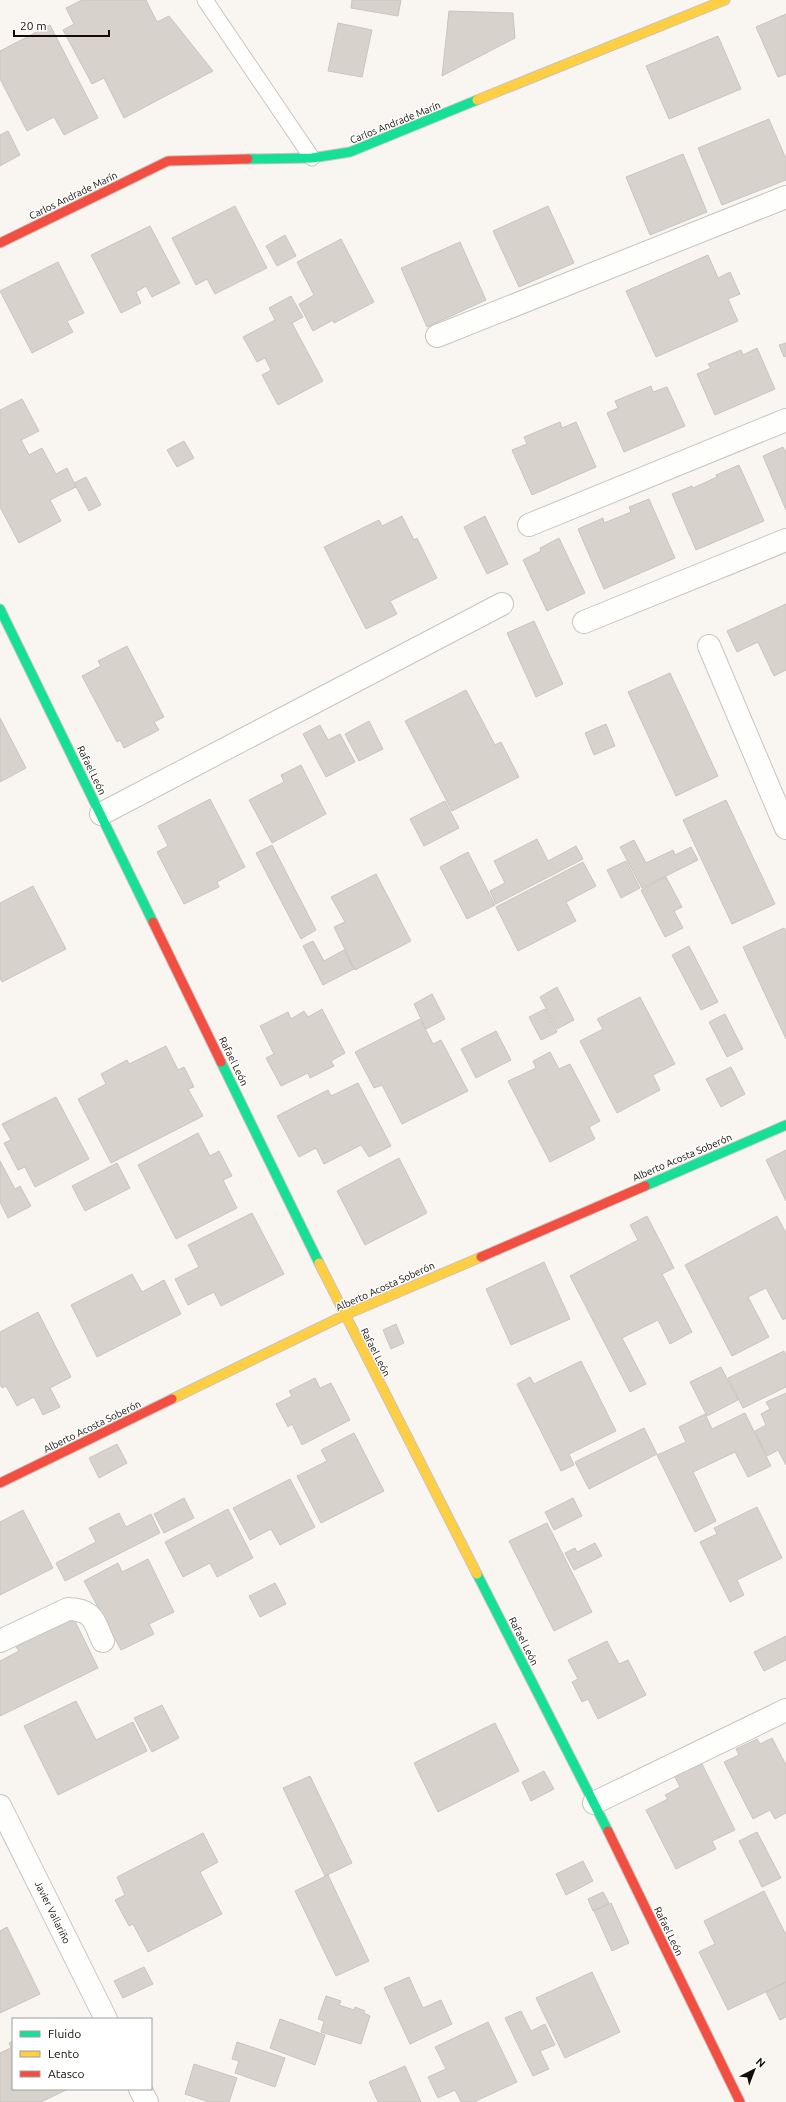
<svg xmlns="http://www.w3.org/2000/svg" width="786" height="2102" viewBox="0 0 786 2102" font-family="Ubuntu,sans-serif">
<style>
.building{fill:#d7d2cc;stroke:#cac5be}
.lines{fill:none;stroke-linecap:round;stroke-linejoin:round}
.lane-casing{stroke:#c9c4bd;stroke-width:17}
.street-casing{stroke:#c9c4bd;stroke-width:24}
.fast-casing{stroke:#c9c4bd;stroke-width:11}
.slow-casing{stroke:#c9c4bd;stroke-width:11}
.jam-casing{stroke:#c9c4bd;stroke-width:11}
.lane{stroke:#fefefd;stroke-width:15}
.street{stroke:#fefefd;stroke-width:22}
.fast{stroke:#16e098;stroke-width:9}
.slow{stroke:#ffcf43;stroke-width:9}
.jam{stroke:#f24e42;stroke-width:9}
.labels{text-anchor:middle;stroke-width:3;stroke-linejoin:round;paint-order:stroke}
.street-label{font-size:10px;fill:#120c05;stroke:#fff}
</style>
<rect width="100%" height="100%" fill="#f9f5f0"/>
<path class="building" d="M82,0H146L157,22L169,16L213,71L124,118L104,78L92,84L63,30L74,24L66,8Z
M352,0H401L398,16L351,8Z
M449,11L513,13L515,38L442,76Z
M786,14V74L778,77L756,27Z
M338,23L372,30L362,77L328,71Z
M50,25L98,118L64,135L54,117L27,131L0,79V51Z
M718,36L741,89L669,119L646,66Z
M769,119L786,159V180L722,205L698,148Z
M8,131L20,155L0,166V135Z
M683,154L707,212L650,235L626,177Z
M235,206L267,268L215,294L207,279L196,285L172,238Z
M548,206L574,263L519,287L493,231Z
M150,226L180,283L152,297L146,286L136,292L141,303L121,313L91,255Z
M285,235L296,256L277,266L266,246Z
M341,239L374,302L334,323L333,320L313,331L299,304L314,295L297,262Z
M460,242L486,300L427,327L401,268Z
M708,255L718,278L730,272L740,294L728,299L738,321L656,357L626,291Z
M58,262L84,313L67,321L73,332L32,353L0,291Z
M291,296L303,317L292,323L323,381L278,405L262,375L271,370L265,358L257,362L243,337L275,320L269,308Z
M786,343V356L784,357L779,345Z
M757,348L775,389L715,415L697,374L711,368L708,364L741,350L743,355Z
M651,386L653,392L667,387L685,426L624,452L607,413L618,408L615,401Z
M22,399L39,431L21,440L29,455L42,448L56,474L67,468L76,487L50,500L61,521L19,543L0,507V410Z
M560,422L562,428L576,422L596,467L532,495L512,450L527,444L524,437Z
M184,441L194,458L177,467L167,450Z
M783,447L785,451H786V510L763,456Z
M739,465L764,521L696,550L672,494L692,486L693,488L717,477L716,475Z
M86,477L101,505L89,511L74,483Z
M649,499L675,558L604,589L578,529L603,518L604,523L631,512L629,507Z
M402,516L414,540L417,538L437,578L390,601L397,614L366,629L324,547L379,520L382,526Z
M485,516L508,564L487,574L464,527Z
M559,538L585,593L547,611L523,560L541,551L540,548Z
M786,604V670L774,676L758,642L737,652L727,631Z
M534,621L563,684L536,697L507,633Z
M127,646L164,717L154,722L159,730L124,748L120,740L117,742L82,676L101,666L98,661Z
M670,673L718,776L676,796L628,692Z
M466,690L495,745L501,742L519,777L452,811L405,721Z
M0,718L26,768L0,782Z
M369,721L383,749L359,761L345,734Z
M606,724L615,746L594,755L585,733Z
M320,725L328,740L340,734L355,762L326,777L303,734Z
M301,765L326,814L272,843L249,800L284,782L281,775Z
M210,799L245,867L217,882L219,887L184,904L157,852L168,846L158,826Z
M726,800L775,904L732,924L683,820Z
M445,801L459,828L424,846L410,819Z
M537,839L548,861L576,846L583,859L496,904L490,891L505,883L494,861Z
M634,840L646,863L673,850L675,855L691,847L698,860L642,888L620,847Z
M272,845L316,930L301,939L256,853Z
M468,852L495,905L467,919L440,867Z
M626,861L640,888L621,898L607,870Z
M583,862L596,886L566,902L576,921L518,951L496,907Z
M376,874L411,941L355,970L334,927L345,922L331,897Z
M666,877L682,907L674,911L683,928L665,937L641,890Z
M33,886L66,949L2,982L0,978V903Z
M784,928L786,932V1039L743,947Z
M313,941L324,961L344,950L354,969L323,985L303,946Z
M689,946L718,1002L701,1010L672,955Z
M557,987L574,1020L557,1029L540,997Z
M432,994L445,1019L426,1029L414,1004Z
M640,997L675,1064L653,1075L660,1090L617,1113L580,1041L603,1029L597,1019Z
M322,1009L345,1053L331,1061L334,1066L310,1078L308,1073L281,1086L266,1058L274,1054L260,1026L288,1012L291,1019L304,1011L308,1017Z
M545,1009L557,1032L541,1040L529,1017Z
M725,1014L743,1049L727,1057L709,1022Z
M420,1019L433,1044L441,1040L468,1091L402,1124L382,1085L374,1088L355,1052Z
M496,1031L511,1060L476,1078L461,1049Z
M166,1046L178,1070L184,1067L194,1087L188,1089L203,1116L111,1163L78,1099L106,1084L101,1074L127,1060L129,1064Z
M550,1052L559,1069L570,1064L600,1121L589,1127L595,1139L550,1162L508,1081L536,1068L533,1061Z
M731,1067L745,1094L721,1107L706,1079Z
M358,1083L391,1146L369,1157L361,1145L324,1164L316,1148L299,1157L277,1116L328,1090L331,1096Z
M56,1097L89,1159L35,1187L25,1167L18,1170L4,1143L11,1140L2,1124Z
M198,1133L210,1156L219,1151L232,1176L223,1180L237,1208L176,1239L138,1165Z
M786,1150V1201L766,1160Z
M399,1158L427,1213L365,1245L337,1191Z
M0,1161L15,1189L20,1186L31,1206L8,1218L0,1202Z
M117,1163L130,1188L85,1211L72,1186Z
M252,1213L284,1274L221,1306L214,1292L188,1305L175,1279L199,1267L188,1245Z
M647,1216L674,1268L662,1274L692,1332L670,1344L658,1320L622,1338L646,1384L630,1392L570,1276L638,1240L630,1225Z
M777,1216L786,1233V1318L783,1320L766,1288L748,1297L769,1337L732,1356L685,1265Z
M544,1262L570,1319L511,1345L486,1289Z
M132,1274L142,1292L164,1280L181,1314L97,1357L71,1305Z
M38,1312L71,1377L50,1388L60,1407L43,1415L34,1397L17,1406L6,1386L2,1388L0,1384V1332Z
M396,1324L404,1343L391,1349L383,1330Z
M784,1351L786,1356V1387L743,1408L728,1378Z
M581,1361L616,1431L569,1454L574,1465L561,1471L517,1384L530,1377L534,1384Z
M721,1367L738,1400L707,1416L690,1382Z
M315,1378L320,1388L331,1383L350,1420L302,1445L292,1424L288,1427L276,1404L292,1396L289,1391Z
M786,1393V1465L778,1450L767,1456L755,1431L766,1425L761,1414L770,1409L766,1402Z
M745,1413L771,1466L748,1477L735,1452L693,1472L716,1521L695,1532L657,1455L686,1442L679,1427L705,1414L712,1429Z
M644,1428L657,1454L589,1489L575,1462Z
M354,1433L384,1491L321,1523L297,1476L327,1461L321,1450Z
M117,1444L127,1463L99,1478L89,1458Z
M290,1479L315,1527L280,1545L271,1529L250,1540L233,1508Z
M184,1498L194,1518L164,1533L154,1514Z
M573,1498L582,1516L554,1530L545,1512Z
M757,1507L782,1558L737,1580L744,1595L730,1602L700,1542L717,1534L714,1528Z
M228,1509L253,1558L217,1577L210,1563L183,1577L165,1542Z
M23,1510L53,1568L0,1595V1522Z
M119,1513L126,1527L151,1514L160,1533L65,1581L56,1563L96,1542L89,1528Z
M547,1523L592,1612L554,1631L509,1541Z
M595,1543L602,1556L574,1570L565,1553L575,1548L577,1552Z
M148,1559L174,1612L149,1624L154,1634L121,1650L84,1581L118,1563L122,1572Z
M275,1583L286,1604L260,1617L249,1596Z
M68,1607L98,1668L0,1716V1661L19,1651L16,1647L29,1640L23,1629Z
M786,1636V1660L764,1671L754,1652Z
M607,1641L619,1664L628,1660L646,1695L598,1719L588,1699L582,1702L572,1682L578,1679L568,1660Z
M76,1701L96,1740L133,1722L147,1751L58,1795L24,1726Z
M162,1705L179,1738L152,1752L134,1718Z
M495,1723L519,1771L438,1812L414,1763Z
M772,1738L786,1765V1813L775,1819L770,1810L753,1819L724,1762L739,1755L736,1749L757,1739L760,1744Z
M698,1756L735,1830L712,1841L716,1849L676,1869L646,1810L668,1799L665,1795L680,1787L671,1769Z
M544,1771L554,1789L531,1801L522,1782Z
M310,1776L352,1863L325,1876L283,1788Z
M757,1832L781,1878L762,1887L739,1841Z
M203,1833L218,1862L200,1872L222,1914L148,1952L133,1924L129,1926L115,1900L125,1895L117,1877Z
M583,1861L593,1881L566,1895L556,1874Z
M328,1875L369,1961L336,1976L295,1891Z
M764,1891L786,1935V1982L728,2010L699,1952L715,1944L704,1921Z
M603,1892L609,1903L593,1911L588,1899Z
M611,1903L629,1943L612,1951L594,1911Z
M7,1927L40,1994L0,2013V1931Z
M144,1967L153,1984L123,1998L114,1981Z
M592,1972L620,2032L565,2058L536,1998Z
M409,1977L423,2008L441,2000L452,2024L410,2044L384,1988Z
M786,1982V2017L780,2020L766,1992Z
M326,1996L341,2001L339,2005L354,2010L355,2007L365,2011L364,2013L370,2016L361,2044L321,2032L324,2021L318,2019Z
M521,2011L531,2031L545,2024L555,2045L540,2051L549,2069L533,2076L505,2018Z
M280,2019L325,2035L315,2065L270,2048Z
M488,2022L517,2082L474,2102H461L455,2090L438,2098L428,2077L446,2069L435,2047Z
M13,2041V2089H68L41,2102H0V2053L11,2048L9,2043Z
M237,2042L285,2058L275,2087L235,2073L239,2061L232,2059Z
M194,2064L237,2078L229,2102H209L185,2094Z
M405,2066L421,2102H378L369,2082Z"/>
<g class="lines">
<defs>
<path id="lane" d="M205,0L312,158"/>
<path id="street" d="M437,336L786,197
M529,525L786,420
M584,622L786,540
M709,646L786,828
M101,814L502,604
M0,1641L68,1609C94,1610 93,1620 103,1641
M594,1803L786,1710
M0,1806L106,2019
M140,2089L147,2102"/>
<path id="fast" d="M248,159L312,158L350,152L477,100
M0,609L153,922
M221,1062L319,1263
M645,1186L786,1125
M477,1574L608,1831"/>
<path id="slow" d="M477,100L725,0
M319,1263L477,1574
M172,1399L345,1315L481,1257"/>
<path id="jam" d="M0,243L168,161L248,159
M153,922L221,1062
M481,1257L645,1186
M0,1483L172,1399
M608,1831L740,2102"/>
</defs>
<use href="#lane" class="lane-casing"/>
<use href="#street" class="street-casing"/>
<use href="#fast" class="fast-casing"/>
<use href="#slow" class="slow-casing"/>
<use href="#jam" class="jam-casing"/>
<use href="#lane" class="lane"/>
<use href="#street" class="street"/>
<use href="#fast" class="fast"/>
<use href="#slow" class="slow"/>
<use href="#jam" class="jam"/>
</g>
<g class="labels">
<g class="street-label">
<text transform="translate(395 122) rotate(-22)" y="4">Carlos Andrade Marín</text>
<text transform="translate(73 195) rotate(-26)" y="4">Carlos Andrade Marín</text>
<text transform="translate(92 770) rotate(64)" y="4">Rafael León</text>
<text transform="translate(234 1061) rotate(64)" y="4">Rafael León</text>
<text transform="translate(682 1157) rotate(-23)" y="4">Alberto Acosta Soberón</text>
<text transform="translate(385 1286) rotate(-24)" y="4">Alberto Acosta Soberón</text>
<text transform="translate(376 1352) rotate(63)" y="4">Rafael León</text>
<text transform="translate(92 1426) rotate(-26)" y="4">Alberto Acosta Soberón</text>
<text transform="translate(524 1641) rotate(63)" y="4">Rafael León</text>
<text transform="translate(53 1912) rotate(64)" y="4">Javier Vallariño</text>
<text transform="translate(669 1931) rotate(64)" y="4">Rafael León</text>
</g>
</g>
<rect x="12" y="2018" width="140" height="72" fill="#ffffff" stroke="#a09e9b"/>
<rect x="20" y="2031" width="20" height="6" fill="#16e098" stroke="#a09e9b"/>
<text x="48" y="2038" font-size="12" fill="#120c05">Fluido</text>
<rect x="20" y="2051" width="20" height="6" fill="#ffcf43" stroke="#a09e9b"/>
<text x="48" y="2058" font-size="12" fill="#120c05">Lento</text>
<rect x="20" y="2071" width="20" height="6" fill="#f24e42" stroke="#a09e9b"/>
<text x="48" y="2078" font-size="12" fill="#120c05">Atasco</text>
<g transform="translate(754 2070) rotate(42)" stroke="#ffffff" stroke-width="3" paint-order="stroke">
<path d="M0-3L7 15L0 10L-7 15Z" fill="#120c05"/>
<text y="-6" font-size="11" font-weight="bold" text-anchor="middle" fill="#120c05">N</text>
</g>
<path d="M14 30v6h95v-6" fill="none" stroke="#120c05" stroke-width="2"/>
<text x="20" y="30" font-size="12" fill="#120c05" stroke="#ffffff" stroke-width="3" paint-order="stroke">20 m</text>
</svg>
